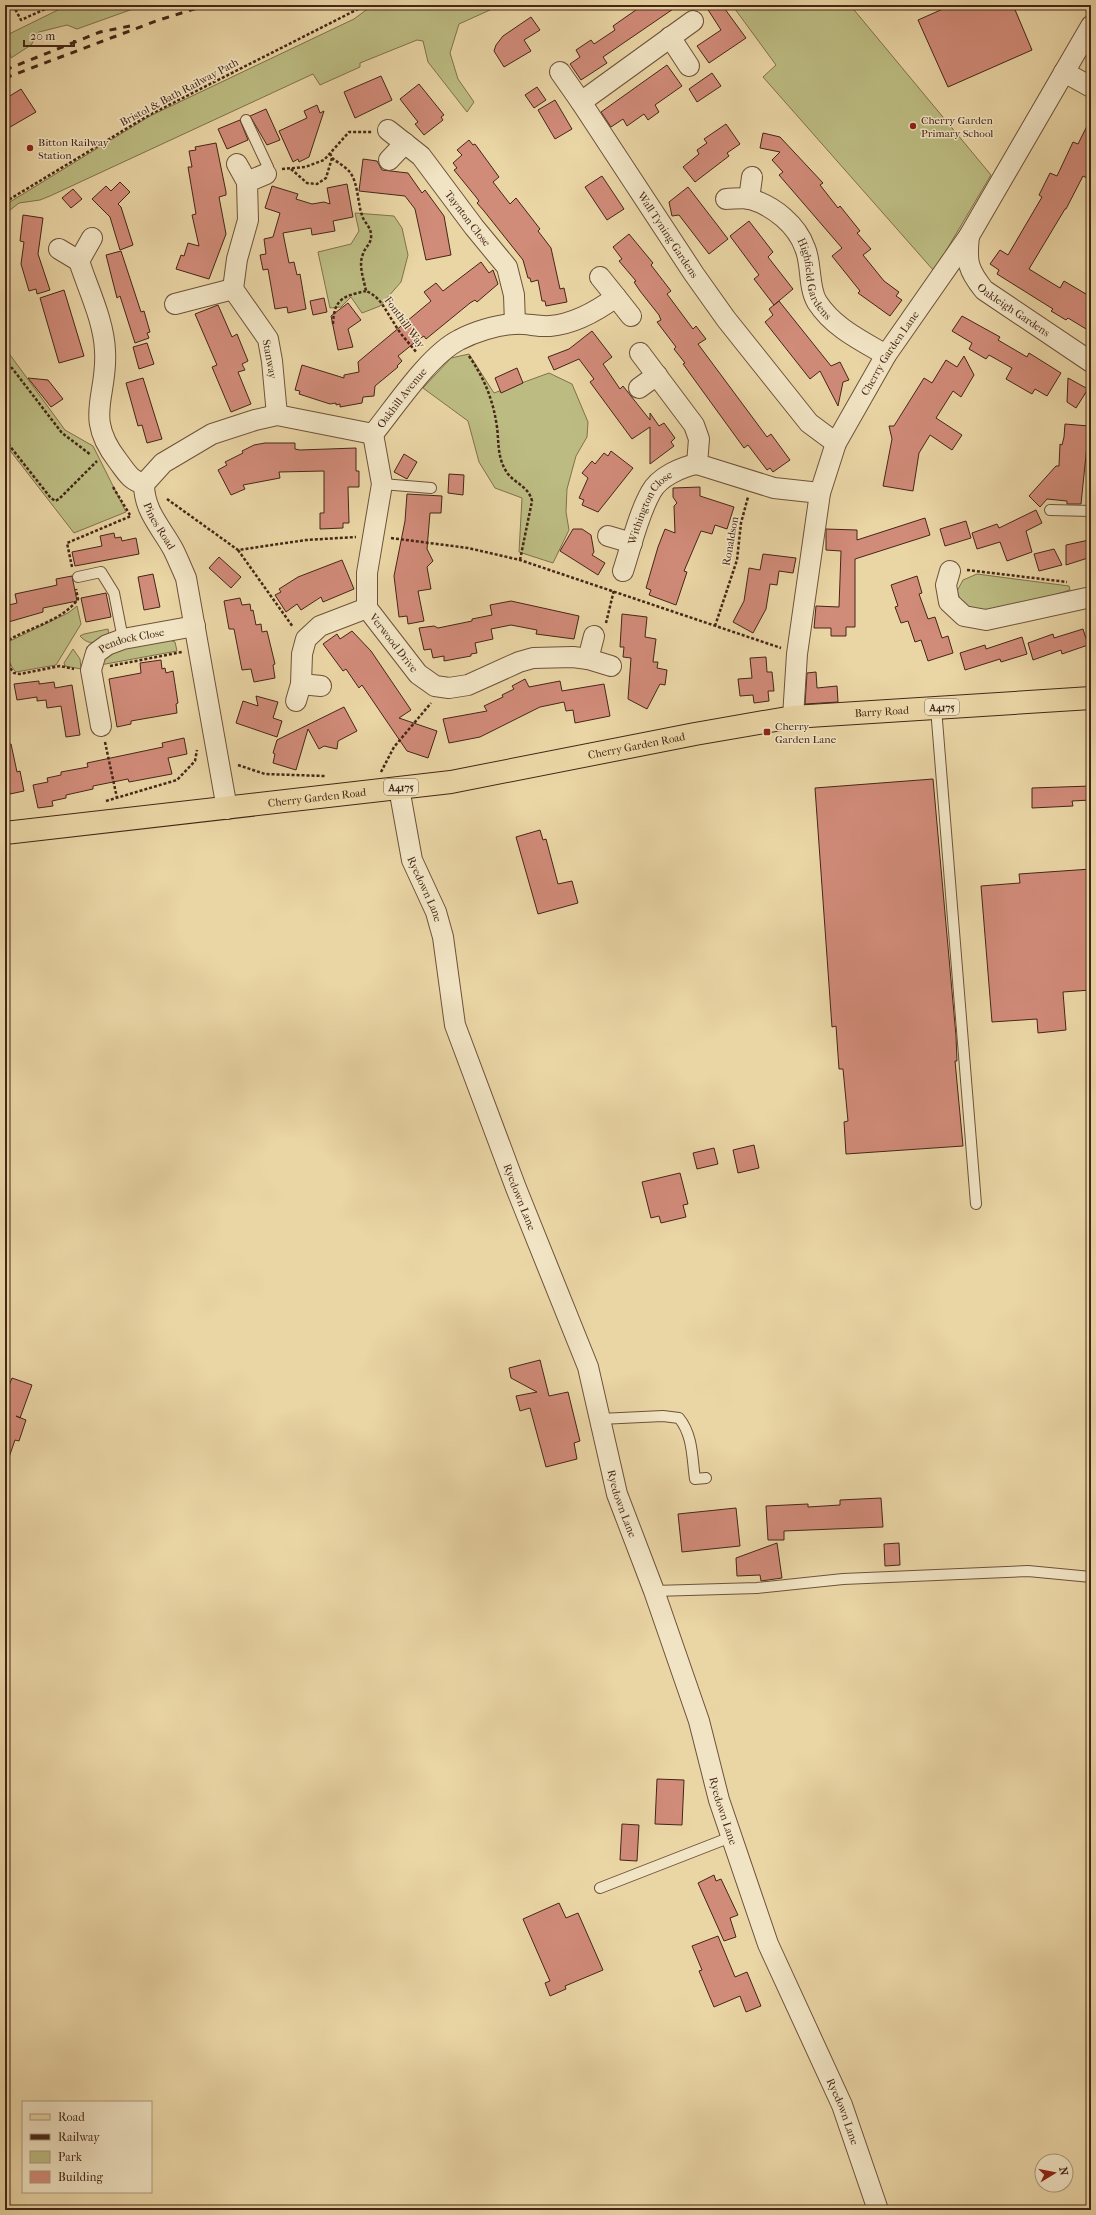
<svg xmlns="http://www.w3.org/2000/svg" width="1096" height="2215" viewBox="0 0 1096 2215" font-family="'IM FELL French Canon',serif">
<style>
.green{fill:#bcbc82;stroke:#80714c}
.building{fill:#d18b79;stroke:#452617}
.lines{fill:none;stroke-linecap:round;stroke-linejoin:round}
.lane-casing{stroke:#6e523a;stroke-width:12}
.street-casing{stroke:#6e523a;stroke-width:22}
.primary-casing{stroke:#452617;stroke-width:24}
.path{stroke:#452617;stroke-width:2.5;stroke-dasharray:3 2;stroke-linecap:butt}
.lane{stroke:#f1e4c4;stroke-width:10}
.street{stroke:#f1e4c4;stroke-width:20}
.primary{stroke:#ead5a5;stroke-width:22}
.rail{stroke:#452617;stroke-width:3;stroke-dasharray:7 7;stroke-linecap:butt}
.poi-dot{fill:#8f2418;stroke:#f1e4c4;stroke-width:1.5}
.labels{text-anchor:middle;stroke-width:3;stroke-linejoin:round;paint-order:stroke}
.shield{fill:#f1e4c4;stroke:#795f4b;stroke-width:1}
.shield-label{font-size:10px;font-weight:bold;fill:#452617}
.street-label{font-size:11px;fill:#452617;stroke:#f1e4c4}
.poi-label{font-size:11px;fill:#452617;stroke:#f1e4c4;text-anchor:start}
</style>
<rect width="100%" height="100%" fill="#ead5a5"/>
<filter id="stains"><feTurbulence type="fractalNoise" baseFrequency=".005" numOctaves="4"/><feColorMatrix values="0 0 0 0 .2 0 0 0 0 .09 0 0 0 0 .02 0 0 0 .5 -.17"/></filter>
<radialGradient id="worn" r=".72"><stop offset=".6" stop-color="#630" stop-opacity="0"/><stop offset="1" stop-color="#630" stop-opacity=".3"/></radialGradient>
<path class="green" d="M68,5H144L77,29L67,25L39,32L31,45L11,58L5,36Z
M373,5H501L459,24L450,53L458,79L474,102L467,112L428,62L423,41L417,40L360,63V67L320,85L313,74L50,196L40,200L19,203L5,214V205L150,116L354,19Z
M732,5H850L991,175L934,271L763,77L776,65Z
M355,213L394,216L402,228L408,255L401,282L380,306L362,313L351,297L341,307L330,308L318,252L351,244L359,231Z
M5,348L65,430L93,446L126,512L74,533L5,444Z
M469,354L494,393L549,373L572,384L588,422L587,437L576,456L567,489L566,512L569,530L553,563L519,552L522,498L495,488L479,462L468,421L423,388L451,358Z
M977,574L1069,586L1070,590C1050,596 988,617 971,610C962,606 960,599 957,591L963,580Z
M77,606L81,624L56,665L16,672C9,666 6,652 8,642L68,613Z
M108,629L109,636C98,642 90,647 80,636L84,634Z
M168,639L175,642L177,651L100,665L103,660L114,649Z
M73,649L80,659L81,669L65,666L64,663Z"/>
<path class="building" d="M643,5H679L603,57L607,63L581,80L570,64L580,57L576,50L591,40L594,44L615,30L613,26Z
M705,5H722L746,38L709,63L697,46L721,30Z
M952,5H1013L1032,50L948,87L918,20Z
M531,17L540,30L524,40L531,51L504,67L494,51L496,45L503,36Z
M667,65L682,86L655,105L659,112L648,120L644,114L627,126L623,119L611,127L601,112Z
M712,73L721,86L697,102L689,89Z
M381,76L392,100L355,118L344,92Z
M419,84L444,115L441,117L443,120L424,135L415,124L418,122L400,99Z
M537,87L546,100L534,108L525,95Z
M21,89L36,112L5,130V99Z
M555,100L572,129L555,139L538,110Z
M317,105L320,113L324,111L309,157L299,162L298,159L293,162L279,131L307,118L304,111Z
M266,109L280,140L267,145L250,116Z
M1091,118V180L1083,176L1066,209H1065L1029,269L1060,288L1064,281L1091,297V332L1068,318L1066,320L1051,311L1053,309L997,274L999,270L990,264L1000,250L1008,255L1042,197L1039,195L1050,173L1057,176L1073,142L1078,144Z
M240,120L248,140L227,149L218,129Z
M726,124L740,144L727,153L729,156L695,182L683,167L699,154L697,150L707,143L704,139Z
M763,133L780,137L823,183L820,185L838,208L840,206L860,231L857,233L871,249L863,255L884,281L899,292L896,296L902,300L890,316L858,293L860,291L832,256L842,248L779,175L783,172L772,160L780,152L760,148Z
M469,140L473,145L475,144L499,177L493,182L510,204L516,198L540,229L538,231L551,248L560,289L564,288L567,302L546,306L545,301H542L538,280L531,282L530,278H528L523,260L484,211L477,203L479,201L476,197L454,170L457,168L453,163L462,155L457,150Z
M216,143L226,192V195L219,197L226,234L209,279L176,269L181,255L184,256L188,243L199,246L192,215L196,214L188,167H192L189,151L196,150L195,147Z
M363,159L377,161L382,170L408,173L422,193L425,190L444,216L451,255L426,260L415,209L405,196L359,191Z
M602,176L624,209L607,220L585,187Z
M120,182L130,192L118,204L121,207L133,245L120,250L110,217L92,199L106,186L111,191Z
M347,184L353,217L333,221L335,231L312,235L311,228L283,233L289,263L294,262L297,275L300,274L306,309L288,313L287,307L275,309L268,269L263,270L260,255L266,254L264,239L273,237L280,213L265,208L272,186L298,194L296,199L312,204L324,202L330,204L327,188Z
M688,187L728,239L709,254L679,215L672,216L669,202Z
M73,189L82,199L71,208L62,198Z
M23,215L43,218L38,254L50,290L37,294L36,289L29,291L21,264L24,242L20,241Z
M749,221L773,252L768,257L793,289L774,305L754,279L759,275L730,236Z
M629,234L653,263L651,265L671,291L667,294L693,329L696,326L706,339L698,344L767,437L771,434L790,460L773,472L770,468L767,470L748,445L744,448L683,364L685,363L674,349L676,347L657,322L661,320L659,315L640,291L634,282L636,281L619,261L622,259L613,247Z
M121,251L141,312L144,311L150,332L147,333L149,338L135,343L120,296L117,298L106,255Z
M481,262L489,273L493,270L498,284L477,302L475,300L470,303L426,339L424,336L419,339L398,356L402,361L397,366L398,367L375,386L374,396L363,397L362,403L340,407V404L336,405V403L330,404L299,394L300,391L295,390L302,365L344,378V375L359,372L358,362L431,301L424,292L436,283L443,291Z
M64,290L84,356L59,363L40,298Z
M324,298L327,312L313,315L310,301Z
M779,301L831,366L840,362L849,380L843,382L838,406L820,371L810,379L765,322L773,315L769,309Z
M348,303L361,320L348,329L353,347L338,350L331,316Z
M218,305L232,337L237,334L248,361L242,364L245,370L238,372L251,404L231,412L212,367L217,365L195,314Z
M962,316L1000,337L998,340L1027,357L1029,353L1061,373L1047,396L1035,389L1032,394L1006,379L1012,368L989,355L986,359L969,349L972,343L952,331Z
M592,331L612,357L603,364L620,389L623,386L650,420V413L659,426L664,423L675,438L671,442L674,446L650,464V427L632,439L590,382L594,379L579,359L554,370L548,357L569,349Z
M147,343L154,364L139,369L133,347Z
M964,356L974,375L961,397L953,391L936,418L962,435L952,450L930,435L919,453L913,491L883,486L892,439L889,426H894L924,378L932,383L946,360L957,367Z
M517,368L523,383L501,393L495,378Z
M28,378L48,380L63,399L51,407Z
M143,378L162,439L147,443L142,425L138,426L126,383Z
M1068,378L1088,389L1076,408L1067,402Z
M1065,424L1089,426L1081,504H1067V501L1047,499L1040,507L1029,496L1056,466H1059L1060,444L1062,445L1064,437Z
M265,443H295V449L300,450L356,448V471H359V487H348L349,523H343V528L320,529V513H324V471L279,472L280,478L243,485L245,489L231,495L218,470L227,465L225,462L243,453L242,451L254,445Z
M611,451L633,468L598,512L582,505L584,500L579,498L588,478L582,473L592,461L595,464L604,453L608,456Z
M404,454L417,462L407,479L394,472Z
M449,474L464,475L463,495L448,493Z
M700,487V496L734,507L727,529L715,525L712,534L701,531L684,571L687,572L676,605L649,595L651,590L646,588L658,547L665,529L675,533L674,506L677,503L673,497V488Z
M407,494L442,496L441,513H430L427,549L433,561L427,567L431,589L418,591L424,621L408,624L407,616L399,617L394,576L405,521Z
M1036,510L1042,523L1026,531L1032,552L1007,561L1000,542L977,549L972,533L997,524L999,528Z
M925,518L930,535L855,559V627H846V636H831V628H814L816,606L839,607L841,551L826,550V529L857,530V540Z
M966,521L971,538L945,546L940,529Z
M573,529H582L591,535L594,552L592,555L605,563L598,575L560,551Z
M114,533L115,538L121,537L122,541L136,538L139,554L75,566L72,552L102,546L100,536Z
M1089,540L1091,557L1066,565V545Z
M1054,549L1062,565L1039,571L1034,554Z
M763,554L796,558L793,573L779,571L777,585L770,584L766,609L753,633L733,622L744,601L749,568L760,570Z
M219,557L241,577L231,588L209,568Z
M342,560L354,589L323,602L321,597L301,610L297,604L286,612L275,595L281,592L279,589L298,577Z
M153,574L160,607L144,610L138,577Z
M72,576L77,601L43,608V612L5,623V606L17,603L15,594L53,586L57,585L56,579Z
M917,576L922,593L919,594L928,619L935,617L942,638L948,636L953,653L928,661L921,640L915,642L908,621L901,623L895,607L898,606L891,585Z
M106,593L111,617L86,622L81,598Z
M240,598L242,605L250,604L251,611L253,610L256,625L261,624L262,632L267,631L275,664L273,665L275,678L254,682L251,669L242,670L234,629H229L224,601Z
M511,601L579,616L574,639L536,634L537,630L511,625L491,629L493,639L475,643L477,653L471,654V656L444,661V656L433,658L431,649L424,650L419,628L434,626L438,628L472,621V619L492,615L490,605Z
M622,614L647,617L645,637L656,639L653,662H658L657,668L667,670L665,685L660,684L647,709L628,699L631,658L623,657L624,647H620Z
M1083,629L1088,645L1062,654L1061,650L1033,660L1028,643L1053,634L1054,638Z
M352,631L371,651L411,710L399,718L437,731L428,758L407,751L362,685L359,688L346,669L343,671L323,644L337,634L340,639Z
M1022,637L1027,654L1001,662L1000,659L965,670L960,653L985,645L986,649Z
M766,657L767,672H772L774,691H768L769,701L754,703L753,695L740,696L738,679L752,678L750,658Z
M161,660L162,669L165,668L166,673L173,671L178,703L176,704L177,713L131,721V724L117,727L109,679L141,673L140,663Z
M816,672L817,688L837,686L838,702L805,704L807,673Z
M525,679L529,687L560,681L562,691L604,684L610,716L575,723L573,710L566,711L564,702L540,707L480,737L449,743L443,719L487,711L484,706L503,697L502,695L514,689L512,686Z
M39,681V684L54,682L55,688L72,685L80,735L66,737L61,706L47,708L46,700L37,701V697L17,700L14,684Z
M256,696L278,702L273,718L282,721L277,737L236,723L243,701L258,706Z
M344,707L357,731L338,741L337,749L324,746L319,749L308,729L296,770L273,763L275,754L273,753L277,740Z
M184,738L187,754L168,758L172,774L129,782L128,779L93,786V789L66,795V798L52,801L53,806L38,808L33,785L48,782L47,778L61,775V772L88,767L87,763L163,747L162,743Z
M5,744H11L17,772L20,771L24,791L10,794L9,789L5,790Z
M933,779L956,1036L957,1061H955L963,1146L846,1154L844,1122L848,1121L843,1069H839L836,1026L832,1027L815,788Z
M1091,786V800L1072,801L1073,806L1032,808V788Z
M540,830L543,840L546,839L558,884L572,881L578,903L538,914L516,837Z
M1091,869V990L1063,992L1066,1030L1038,1033L1037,1019L992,1022L981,886L1020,883L1019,874Z
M754,1145L759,1168L738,1173L733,1150Z
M714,1148L718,1164L697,1169L693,1153Z
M680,1173L688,1204L683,1205L686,1217L661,1223L659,1216L651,1218L642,1182Z
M540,1360L549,1396L568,1392L580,1441L574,1443L577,1459L546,1467L530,1408L520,1411L516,1396L537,1392L511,1378L509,1368Z
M12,1378L32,1385L20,1418L16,1416L26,1420L19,1441L15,1440L7,1463H5V1428L10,1414L5,1413V1387L8,1388Z
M881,1498L883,1527L784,1531V1540H768L766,1506L808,1504V1507L840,1505V1500Z
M736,1508L740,1546L682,1552L678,1514Z
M777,1543L782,1578L761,1581L760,1575L737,1576L736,1558Z
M899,1543L900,1565L885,1566L884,1544Z
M657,1779L684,1780L682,1825L655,1824Z
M622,1824L639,1825L637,1861L620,1860Z
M714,1875L716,1881L721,1879L738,1915L730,1918L736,1937L724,1941L698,1883Z
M559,1903L566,1918L578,1913L603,1970L565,1986L566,1989L550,1996L545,1983L550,1981L523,1919Z
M718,1936L735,1977L747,1972L761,2006L746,2012L740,1996L714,2007L699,1971L702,1970L692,1946Z"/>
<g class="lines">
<defs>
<path id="lane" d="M246,120L268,167L266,174
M382,484L431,488
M1050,510L1091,511
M78,577L101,572L114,593L123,639
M936,708L976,1204
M600,1419L663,1416L679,1418C693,1435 692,1458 695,1479L706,1478
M654,1591L757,1588L843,1579L1028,1571L1091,1577
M600,1888L731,1837"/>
<g id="street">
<path id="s1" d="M693,21L581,102L694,274L726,319L809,423L836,443"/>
<path d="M670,37L689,66"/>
<path d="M560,72L581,102"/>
<path d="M1064,72L1091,87"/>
<path id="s2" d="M388,130L421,156L474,227L507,267L514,295L515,324"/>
<path d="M389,160L405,143"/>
<path d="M237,164L247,182"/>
<path d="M266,174L247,182L248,220L237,259L233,289L268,339L272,361L277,415"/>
<path id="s3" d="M726,199C733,199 743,197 750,199C774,206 797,225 805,248C812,264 808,287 817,302C833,327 860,340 886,355"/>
<path d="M749,199L752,177"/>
<path id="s4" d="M969,236C966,262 968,270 984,290L1091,362"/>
<path d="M59,249L79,261L92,238"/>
<path id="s5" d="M79,261C88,289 104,321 105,351C108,397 83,416 118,461C127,473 130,480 144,484C144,511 161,527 173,549C178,559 182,569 186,578L227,809"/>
<path d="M600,277L616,297"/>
<path d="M175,304L233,289"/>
<path d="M640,353L694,425L699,439L697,464L774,488L820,493"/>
<path d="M639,388L657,375"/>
<path id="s6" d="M373,434L382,484L367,573V608L418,674L435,686L449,688L468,685L519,662L533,658L573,657L588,659L611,666"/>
<path id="s7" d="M144,484L163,463L212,434L255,420L277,415L373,434C395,407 429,355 459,340C474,332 496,325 514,324C526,323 538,327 550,326C574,324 597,311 616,297L631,316"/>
<path d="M608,536L632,543"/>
<path id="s8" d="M623,571C631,547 638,515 651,492C659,477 681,467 697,464"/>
<path d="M950,571L946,585L949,602L964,616L986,620L1091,597"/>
<path d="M588,659L594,636"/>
<path d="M301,684L321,686"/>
<path d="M296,701L301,684L302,654L306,639L320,626L367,608"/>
<path id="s9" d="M793,717L797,654L820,493L836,443L886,355L969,236L1091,26"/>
<path id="s10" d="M101,726L91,670L96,653L107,645L123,639L195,626"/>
<path id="s11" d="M399,788L412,860L436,912L443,937L455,1025L516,1188L588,1367L617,1494L654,1591L699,1721L719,1800L768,1944L842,2105L878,2210"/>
</g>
<g id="primary">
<path id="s12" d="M5,833L451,782L695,734L793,717L1091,698"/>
</g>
</defs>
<use href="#lane" class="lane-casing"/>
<use href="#street" class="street-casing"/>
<use href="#primary" class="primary-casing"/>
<path class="path" d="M13,5L21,20L54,5
M332,158C337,162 344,166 349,171C359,183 357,204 363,218C366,224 371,228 371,235C372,243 365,247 363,254C358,265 364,280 366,291C381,297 385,310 394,323C400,334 409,343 417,353
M282,169L305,167L324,160L349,132H372
M291,169L307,183L317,184L326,178L332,158L330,153
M5,202L149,115L366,5
M333,324C334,299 343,296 366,291
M469,356C484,378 493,399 497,427C499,443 497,459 508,474C516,484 529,487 532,501L520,560
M5,359L62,433L91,455
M5,440L50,497L55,501L59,499L97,461
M113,487L130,515
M167,499L238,550L306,540L356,537
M391,538L468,548L520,560L781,648
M238,550L293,627
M72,567L67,543L131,516
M967,570L1067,582
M606,623L614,590
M715,626L737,560L741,523L748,497
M5,643L12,638C33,627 64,619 78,599L76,589
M5,649L10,668L14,673L20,674L60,666L74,669
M110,666L182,652
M105,742L117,798
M238,765L265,774L325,776
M381,772L394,747L431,703
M106,801L177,780L195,761L197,750"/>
<use href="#lane" class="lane"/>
<use href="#street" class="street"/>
<use href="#primary" class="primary"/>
<path class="rail" d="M5,70L100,32L130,26
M5,78L156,21L207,5"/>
</g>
<g class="poi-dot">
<circle cx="913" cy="126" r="4"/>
<circle cx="30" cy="148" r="4"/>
<rect x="763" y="728" width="8" height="8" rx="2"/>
</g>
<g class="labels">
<g class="shield">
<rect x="925" y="699" width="34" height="16" rx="3"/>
<rect x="384" y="779" width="34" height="16" rx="3"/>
</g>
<g class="shield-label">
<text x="942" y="711">A4175</text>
<text x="401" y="791">A4175</text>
</g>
<g class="street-label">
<text transform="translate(179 92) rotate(-28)" y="4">Bristol &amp; Bath Railway Path</text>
<text dy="4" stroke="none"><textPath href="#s2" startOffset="120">Taynton Close</textPath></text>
<text dy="4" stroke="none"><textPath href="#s1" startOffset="297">Wall Tyning Gardens</textPath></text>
<text dy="4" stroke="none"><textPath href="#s3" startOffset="133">Highfield Gardens</textPath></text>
<text dy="4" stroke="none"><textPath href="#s4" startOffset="94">Oakleigh Gardens</textPath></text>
<text transform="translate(405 322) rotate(54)" y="4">Fonthill Way</text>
<text dy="4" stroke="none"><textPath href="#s9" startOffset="383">Cherry Garden Lane</textPath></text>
<text transform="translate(270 359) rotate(80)" y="4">Stanway</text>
<text dy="4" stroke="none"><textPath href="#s7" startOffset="297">Oakhill Avenue</textPath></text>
<text dy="4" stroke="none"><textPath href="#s8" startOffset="70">Withington Close</textPath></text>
<text dy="4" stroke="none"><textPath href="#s5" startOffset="290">Pines Road</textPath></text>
<text transform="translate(730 541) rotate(-80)" y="4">Ronaldson</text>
<text dy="4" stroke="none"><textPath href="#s10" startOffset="113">Pendock Close</textPath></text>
<text dy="4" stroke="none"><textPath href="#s6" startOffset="220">Verwood Drive</textPath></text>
<text dy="4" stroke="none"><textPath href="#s12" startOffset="886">Barry Road</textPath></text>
<text dy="4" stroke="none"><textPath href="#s12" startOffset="638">Cherry Garden Road</textPath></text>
<text dy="4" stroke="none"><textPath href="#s12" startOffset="314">Cherry Garden Road</textPath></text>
<text dy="4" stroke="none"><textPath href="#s11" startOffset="105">Ryedown Lane</textPath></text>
<text dy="4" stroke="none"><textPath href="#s11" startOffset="429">Ryedown Lane</textPath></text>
<text dy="4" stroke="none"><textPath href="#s11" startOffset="753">Ryedown Lane</textPath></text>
<text dy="4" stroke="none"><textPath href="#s11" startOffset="1077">Ryedown Lane</textPath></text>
<text dy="4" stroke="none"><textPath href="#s11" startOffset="1401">Ryedown Lane</textPath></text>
</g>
<g class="poi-label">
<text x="921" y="124">Cherry Garden<tspan x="921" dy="13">Primary School</tspan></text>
<text x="38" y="146">Bitton Railway<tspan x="38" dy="13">Station</tspan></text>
<text x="775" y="730">Cherry<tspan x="775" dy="13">Garden Lane</tspan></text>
</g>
</g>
<rect width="1096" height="2215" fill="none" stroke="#ead5a5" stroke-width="20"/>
<rect x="6" y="6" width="1084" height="2203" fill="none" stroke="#452617" stroke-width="2"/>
<rect x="10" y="10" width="1076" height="2195" fill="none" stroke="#452617"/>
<rect x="22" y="2101" width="130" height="92" fill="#f1e4c4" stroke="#ac987f"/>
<rect x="30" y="2114" width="20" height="6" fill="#ead5a5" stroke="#ac987f"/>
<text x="58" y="2121" font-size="12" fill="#452617">Road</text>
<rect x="30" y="2134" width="20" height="6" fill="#452617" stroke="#ac987f"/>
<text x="58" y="2141" font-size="12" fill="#452617">Railway</text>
<rect x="30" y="2151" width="20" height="12" fill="#bcbc82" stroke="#ac987f"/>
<text x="58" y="2161" font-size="12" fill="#452617">Park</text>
<rect x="30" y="2171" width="20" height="12" fill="#d18b79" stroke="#ac987f"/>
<text x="58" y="2181" font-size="12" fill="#452617">Building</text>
<g transform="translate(1054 2173) rotate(80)"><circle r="19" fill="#f1e4c4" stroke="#ac987f"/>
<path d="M0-3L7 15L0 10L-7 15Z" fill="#8f2418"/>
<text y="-6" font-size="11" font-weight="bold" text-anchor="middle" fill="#452617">N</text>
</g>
<path d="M24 40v6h50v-6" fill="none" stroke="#452617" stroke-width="2"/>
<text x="30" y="40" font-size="12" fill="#452617" stroke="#f1e4c4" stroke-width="3" paint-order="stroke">20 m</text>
<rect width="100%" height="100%" filter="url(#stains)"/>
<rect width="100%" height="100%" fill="url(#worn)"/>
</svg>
